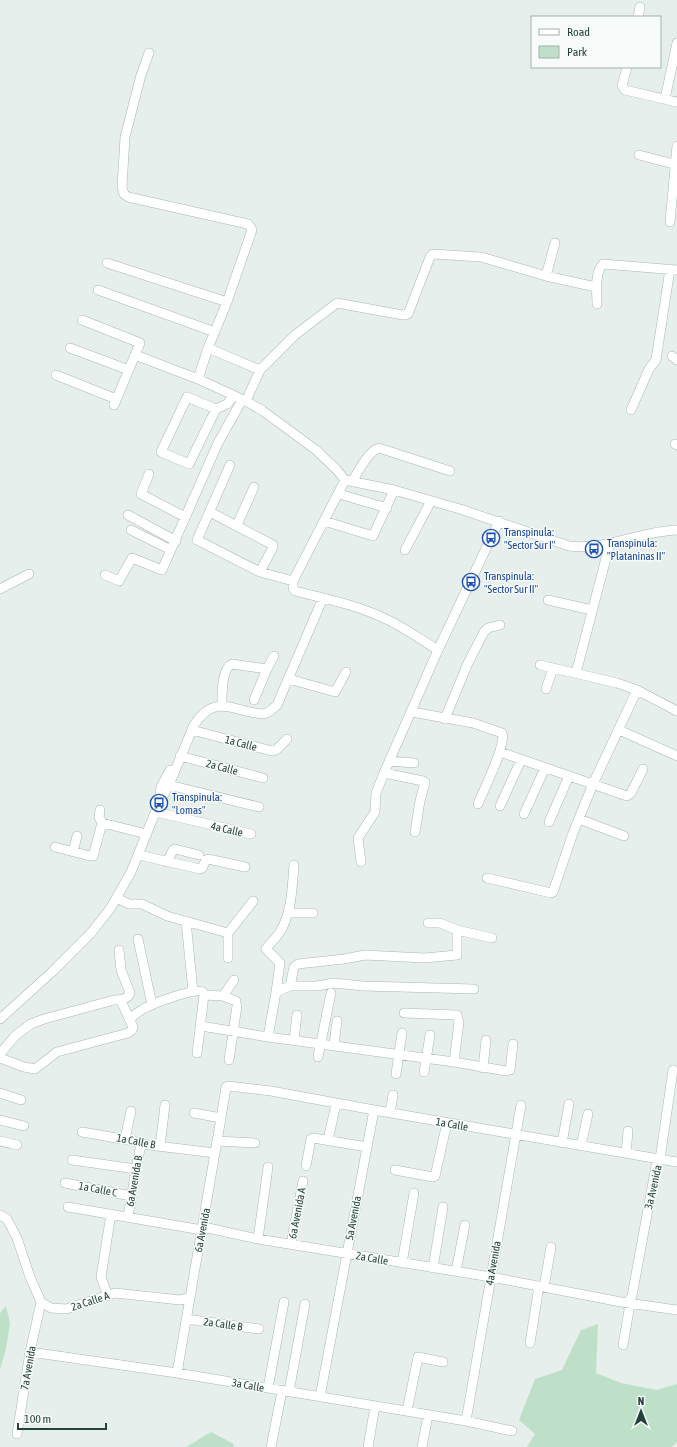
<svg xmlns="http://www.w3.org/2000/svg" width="677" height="1447" viewBox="0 0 677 1447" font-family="'Asap Condensed',sans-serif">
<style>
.green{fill:#bfe0c8}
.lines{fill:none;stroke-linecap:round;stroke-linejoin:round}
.minor-casing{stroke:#a8b8b2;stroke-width:10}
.minor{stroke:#fff;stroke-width:9}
.labels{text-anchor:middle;stroke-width:3;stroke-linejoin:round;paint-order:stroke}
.transit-label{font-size:11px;fill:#164399;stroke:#f7fbf9;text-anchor:start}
.street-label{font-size:11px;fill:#24423a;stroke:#f7fbf9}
</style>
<rect width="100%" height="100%" fill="#e6efeb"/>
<path class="green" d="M6,1306L10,1323L6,1349L0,1369V1313Z
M598,1324L596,1373L621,1383L657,1390L677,1384V1442L672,1447H527L535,1434L519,1420L535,1379L562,1370L581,1330Z
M211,1432L234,1444L233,1447H186Z"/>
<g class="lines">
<defs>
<path id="minor" d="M638,17L640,7
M149,53L141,75L125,137L122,187L124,194L128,197L248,224L251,228L252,230L227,302L208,348L198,379
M627,67L622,86L625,90L677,102
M665,99L677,43
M639,155L677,165
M670,222L677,146
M107,263L227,302
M546,276L555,243
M98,290L215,332
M597,304C597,294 594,272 603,264L677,270
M82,320L140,343L114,405
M70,348L129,370
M208,348L260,370
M135,355L198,379L246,401L263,411L316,450L336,469L345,480L394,490L460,509L569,546C606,551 640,531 677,530
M672,356L677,360
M56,375L116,399
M246,401L260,370L295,335L337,303L403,315L408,314L430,257L433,254L481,257L546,276L596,287
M216,409L187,397L161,452L189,464L216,409L227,404L234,396
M631,410L649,369L656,360L670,269
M675,444L677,445
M230,465L197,540L260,572L293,581
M149,474L141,494L185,517
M345,480L293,581V588L295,591C326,599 357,605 386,619C404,627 421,640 438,650
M352,482C358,472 368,451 379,448L450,471
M339,494L387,508
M210,512L273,545V547L260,572
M128,515L176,541
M324,521L373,536L394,490
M237,525L254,487
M131,530L171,550
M405,550L431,501
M105,575L119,581L132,558L162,570L218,443L242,400
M0,589L29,574
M548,600L592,610
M267,669L274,656
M576,673L610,543
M289,679L335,692L346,672
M546,689L553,668
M637,690L677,711
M222,706C222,695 221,669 232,664L267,669L254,700
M412,712L473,723L502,733C507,744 483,791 478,804
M445,719L467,665L484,632L488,628L500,625
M192,730L272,751L276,750L287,739
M619,730L677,756
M500,752L627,796L631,793L643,769
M180,756L263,778
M389,761L414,763
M384,773L423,781L425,782L420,801L415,832
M169,785L259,807
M160,797L161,787L170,770
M500,806L521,760
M100,810L99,817L102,823
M156,812L251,834
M524,814L545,768
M579,819L624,836
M549,822L569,776
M55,847L90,856H93L102,823L147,834
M73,852L77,836
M139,855L200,869L202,868L206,860L208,859L245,867
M167,862L173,850L175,849L199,855
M361,862L358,838L375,812L376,793L384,773L438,650L499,521
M487,878L551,893L553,892L573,833L593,784L637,690L617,683L540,665
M117,898L129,904H142L167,916L228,933L247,909L253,901
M288,913H313
M186,921L193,992
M428,923H440L457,930
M228,933V958
M138,939L152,1005
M290,986L294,967L298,964L344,959L365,955L424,958L457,955V930L492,938
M276,992L280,963L266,949C270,943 276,938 280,932C292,912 292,888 294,865
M223,996L234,980
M404,1013L457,1015L459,1022L454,1062
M0,1019L52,972L91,933L110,909L131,872L159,803L169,785L194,725C216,692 233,712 263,714L269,712L277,705L323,598
M130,1019C134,1015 138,1012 143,1009C152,1004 195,987 203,992L204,995L223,996L236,1001
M201,1026L268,1037L454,1062L506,1071L510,1070L513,1044
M268,1037L276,992L290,986H317L334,983L363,986L474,989
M294,1040L297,1015
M334,1045L337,1021
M197,1053L204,995
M0,1054L16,1035L31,1024L44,1019L114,1000C120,1000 127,1000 130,993L121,970L119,950
M318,1057L331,993
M0,1058L24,1067L35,1069L57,1052L128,1033L132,1030L133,1027L121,1001
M229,1060L237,1006
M483,1068L486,1040
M424,1072L430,1035
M396,1074L402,1033
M0,1093L21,1100
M194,1113L221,1118
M390,1113L393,1095
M0,1120L24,1126
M82,1132L134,1141L141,1144L215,1153
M125,1139L131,1111
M328,1140L336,1104
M0,1141L17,1145
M217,1141L255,1143
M562,1143L569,1104
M160,1146L165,1105
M581,1146L588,1114
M626,1153L628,1131
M72,1160L136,1169
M306,1166L311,1139L313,1138L367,1147
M395,1170L433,1177L435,1176L447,1123
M65,1183L131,1196
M68,1207L202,1230L208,1228L258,1239L491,1277L621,1302L677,1310
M0,1215L7,1219L17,1238L30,1277L41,1302
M128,1217L136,1169L141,1144
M258,1239L268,1167
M291,1244L303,1181
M402,1263L414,1193
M433,1268L443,1207
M456,1271L465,1225
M544,1287L551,1247
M107,1294L101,1277L111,1214
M41,1302L51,1308L66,1309L115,1293L180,1300L189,1298
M628,1302L632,1296L656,1166L660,1159L673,1070
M186,1319L259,1329
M530,1343L539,1286
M623,1345L629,1310L628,1302
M30,1352L177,1373L466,1421L512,1431
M177,1373L221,1118L226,1087L228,1086L271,1091L374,1110L677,1162
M268,1388L284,1302
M289,1392L305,1304
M320,1397L374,1110
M407,1411L418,1357L443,1362
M466,1421L521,1105
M17,1434L30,1352L41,1302
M271,1447L282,1391
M368,1447L375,1406
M422,1447L428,1415"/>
</defs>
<use href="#minor" class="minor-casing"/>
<use href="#minor" class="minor"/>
</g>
<defs>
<symbol id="bus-ring" viewBox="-11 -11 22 22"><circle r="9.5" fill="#f7fbf9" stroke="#1a4fb4" stroke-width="1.5"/><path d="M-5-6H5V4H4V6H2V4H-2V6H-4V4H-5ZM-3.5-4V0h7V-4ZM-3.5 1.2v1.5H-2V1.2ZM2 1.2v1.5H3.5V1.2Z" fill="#1a4fb4"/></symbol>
</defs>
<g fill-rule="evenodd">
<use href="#bus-ring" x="481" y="528" width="20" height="20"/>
<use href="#bus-ring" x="584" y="539" width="20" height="20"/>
<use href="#bus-ring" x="461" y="572" width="20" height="20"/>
<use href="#bus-ring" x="149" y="793" width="20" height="20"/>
</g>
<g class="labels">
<g class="transit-label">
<text x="504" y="536">Transpinula:<tspan x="504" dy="13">"Sector Sur I"</tspan></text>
<text x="607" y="547">Transpinula:<tspan x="607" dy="13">"Plataninas II"</tspan></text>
<text x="484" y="580">Transpinula:<tspan x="484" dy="13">"Sector Sur II"</tspan></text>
<text x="172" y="801">Transpinula:<tspan x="172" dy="13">"Lomas"</tspan></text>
</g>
<g class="street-label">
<text transform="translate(241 743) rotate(15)" y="4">1a Calle</text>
<text transform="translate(222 767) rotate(15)" y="4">2a Calle</text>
<text transform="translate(227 829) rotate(13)" y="4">4a Calle</text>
<text transform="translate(452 1124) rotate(10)" y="4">1a Calle</text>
<text transform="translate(136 1141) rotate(11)" y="4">1a Calle B</text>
<text transform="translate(134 1181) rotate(-80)" y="4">6a Avenida B</text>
<text transform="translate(653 1187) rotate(-77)" y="4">3a Avenida</text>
<text transform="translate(98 1189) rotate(11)" y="4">1a Calle C</text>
<text transform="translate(297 1213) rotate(-79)" y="4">6a Avenida A</text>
<text transform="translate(353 1218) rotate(-79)" y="4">5a Avenida</text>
<text transform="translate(202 1230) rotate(-79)" y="4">6a Avenida</text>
<text transform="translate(372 1258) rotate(10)" y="4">2a Calle</text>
<text transform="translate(493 1263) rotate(-80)" y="4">4a Avenida</text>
<text transform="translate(90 1301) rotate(-18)" y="4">2a Calle A</text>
<text transform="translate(223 1324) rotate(8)" y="4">2a Calle B</text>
<text transform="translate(28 1368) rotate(-80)" y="4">7a Avenida</text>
<text transform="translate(248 1385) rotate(10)" y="4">3a Calle</text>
</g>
</g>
<rect x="531" y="16" width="130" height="52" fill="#f7fbf9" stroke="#a3b1ad"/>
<rect x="539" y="29" width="20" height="6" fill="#ffffff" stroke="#a3b1ad"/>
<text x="567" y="36" font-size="12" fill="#24423a">Road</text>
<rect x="539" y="46" width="20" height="12" fill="#bfe0c8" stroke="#a3b1ad"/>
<text x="567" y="56" font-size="12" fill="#24423a">Park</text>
<g transform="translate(641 1411)" stroke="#f7fbf9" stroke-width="3" paint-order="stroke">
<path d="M0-3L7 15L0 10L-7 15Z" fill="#24423a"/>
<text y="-6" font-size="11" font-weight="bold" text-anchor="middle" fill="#24423a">N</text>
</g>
<path d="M18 1423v6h88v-6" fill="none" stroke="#24423a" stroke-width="2"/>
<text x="24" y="1423" font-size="12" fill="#24423a" stroke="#f7fbf9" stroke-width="3" paint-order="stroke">100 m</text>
</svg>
